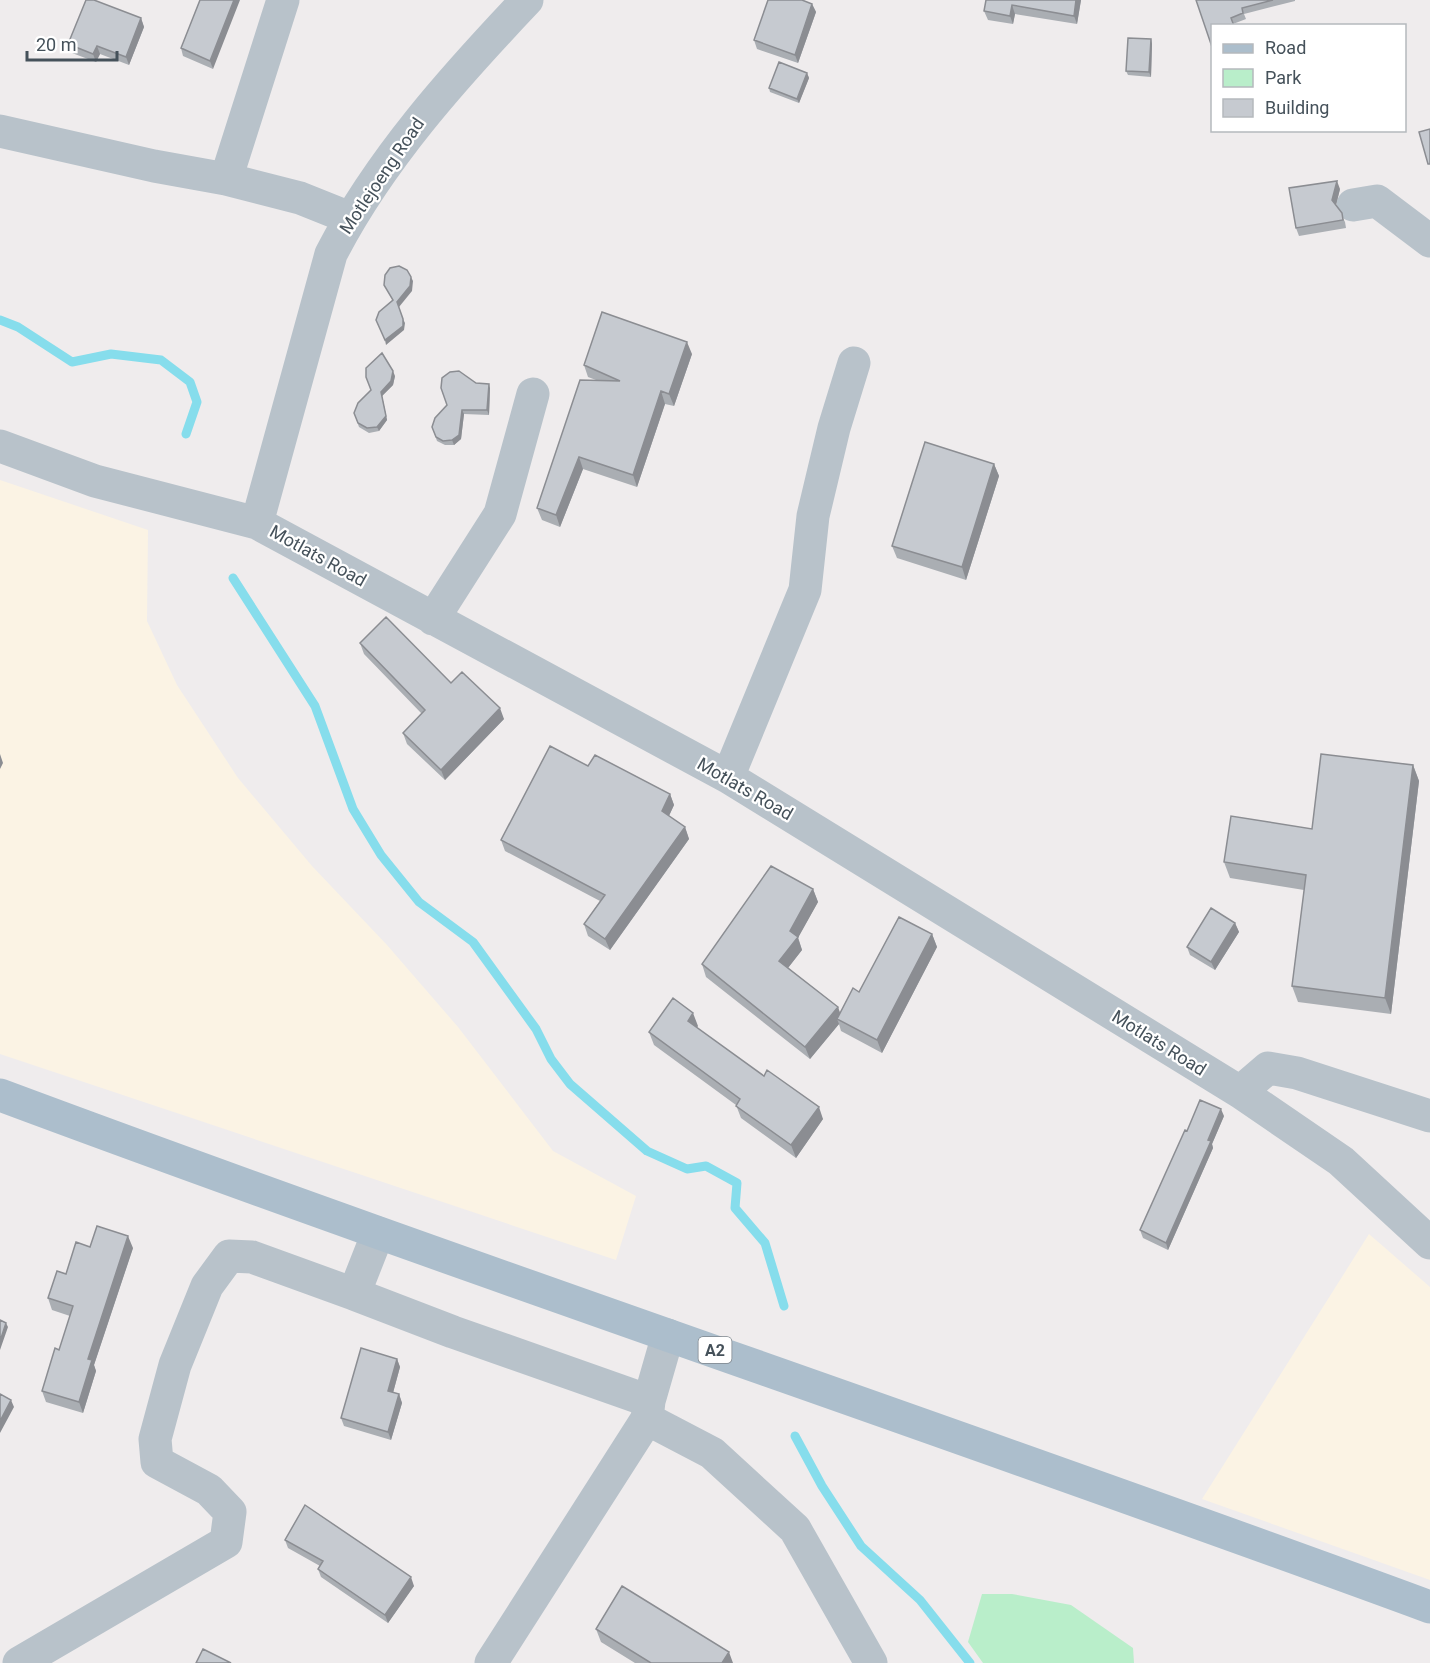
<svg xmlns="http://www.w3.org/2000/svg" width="1430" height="1663" viewBox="0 0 1430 1663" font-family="Roboto,sans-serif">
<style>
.commercial{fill:#fbf3e4}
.green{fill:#b9eeca}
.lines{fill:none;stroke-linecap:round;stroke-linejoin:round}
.stream{stroke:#86ddec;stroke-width:9}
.minor{stroke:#b8c2ca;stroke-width:33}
.major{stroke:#acbecc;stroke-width:33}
.wall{fill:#aaaeb3}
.shaded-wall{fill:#8b8d92}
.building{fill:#c6cad0;stroke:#8b8d92;stroke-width:1.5}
.labels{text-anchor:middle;stroke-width:4.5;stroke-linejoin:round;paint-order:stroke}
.shield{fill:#fff;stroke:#7d858c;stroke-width:1.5}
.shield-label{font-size:16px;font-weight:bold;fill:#45515a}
.street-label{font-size:18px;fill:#45515a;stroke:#fff}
</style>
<rect width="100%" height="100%" fill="#efeced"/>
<path class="commercial" d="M0,480L148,530L147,621L177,685L238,778L312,866L387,945L458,1027L553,1151L636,1196L616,1260L0,1054Z
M1369,1234L1430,1287V1580L1202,1499Z"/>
<path class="green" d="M982,1594H1012L1071,1605L1133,1648L1134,1663H983L968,1642Z"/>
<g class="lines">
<path class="stream" d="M0,320L18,327L72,362L111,354L161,360L190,382L197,402L186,434
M233,578L315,706L353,809L381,855L419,902L473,942L536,1029L551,1059L570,1084L647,1151L687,1169L706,1166L737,1183L735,1208L765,1243L784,1306
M795,1436L822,1486L861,1546L920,1600L970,1663"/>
<path class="minor" d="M0,131L154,166L226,179L300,198L350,218
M226,179L283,0
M1353,205L1377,201L1430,241
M0,446L95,481L257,523L728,777L1240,1092L1341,1161L1430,1243
M257,523L331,254C380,159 454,77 527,0
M433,619L500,514L533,394
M728,777L805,590L813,516L834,428L854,363
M1240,1092L1268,1068L1297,1073L1430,1116
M354,1294L453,1332L649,1401
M647,1419L712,1453L795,1529L871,1663
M19,1663L226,1542L230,1512L209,1490L157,1462L155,1439L175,1365L207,1286L229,1256L252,1257L354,1294L378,1233
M491,1663L647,1419L649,1401L668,1335"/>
<path class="major" d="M0,1095C475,1272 955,1432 1430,1607"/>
</g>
<path class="wall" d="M200,0L213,69L183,56L181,48Z
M986,0H1081L1077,24L1015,14L1013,24L988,20L984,11Z
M1196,0H1295V1L1244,14L1246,19L1233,24Z
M812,4L816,12L798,63L757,49L754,40Z
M141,18L144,27L129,65L100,54L96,62L72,53L68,44Z
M1151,39L1152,44L1151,77L1128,75L1126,71Z
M807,73L809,78L799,103L770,92L769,88Z
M1340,189L1336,205L1345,222L1346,228L1299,236L1296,228Z
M692,354L674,406L665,404L637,487L583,469L560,527L542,520L537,508L596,380L588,377L584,365Z
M395,376L393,385L382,396L387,420L379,431L369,433L359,427L354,413L371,390Z
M476,383L490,388L489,415L464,414L461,439L454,445H445L437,441L432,427L447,405Z
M994,464L999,476L966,580L897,558L892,546Z
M360,643L451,683L504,719L445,780L407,744L403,733L422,714L364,654Z
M1413,765L1419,781L1391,1014L1298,1002L1292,986L1304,890L1230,878L1224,862L1312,829Z
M588,766L670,794L674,805L669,816L685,827L689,839L610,950L588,936L584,924L600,901L505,851L501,840Z
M813,889L818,902L798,937L802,950L788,968L838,1007L840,1013L859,992L932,934L937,947L882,1053L841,1031L839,1024L810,1059L706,977L702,964Z
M1235,923L1239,932L1215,970L1190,955L1187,947Z
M698,1026L696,1028L823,1119L796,1158L741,1118L736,1105L654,1045L649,1032Z
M1224,1116L1212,1144L1213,1148L1168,1250L1143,1238L1140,1230L1187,1131Z
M90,1247L133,1248L94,1365L96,1371L83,1413L46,1402L42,1391L59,1350L70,1316L52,1310L48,1298Z
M397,1359L400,1367L393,1393L399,1394L402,1403L391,1440L344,1426L341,1418Z
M285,1540L414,1586L388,1623L321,1577L318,1569L320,1566L288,1548Z
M596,1629L733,1663H635L601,1642Z"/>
<path class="shaded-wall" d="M234,0H240L213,69L210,61Z
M1076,0H1081L1077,24L1074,16Z
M812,4L816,12L798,63L795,55Z
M1012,5L1015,14L1013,24L1010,16Z
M141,18L144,27L129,65L126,57Z
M1151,39L1152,44L1151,77L1149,72Z
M97,46L100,54L96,62L93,54Z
M807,73L809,78L799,103L797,99Z
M1337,181L1340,189L1335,209L1332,200Z
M411,277L413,281L412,291L399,307L397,302Z
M403,319L405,323L404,330L386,345L385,340Z
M687,342L692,354L674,406L669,394Z
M393,371L395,376L393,385L382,396L387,420L379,431L377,427L381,392Z
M489,384L490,388L489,415L487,410Z
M661,391L665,404L637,487L633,475Z
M462,410L464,414L461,439L454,445L452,440Z
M579,457L583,469L560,527L556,515Z
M994,464L999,476L966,580L962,567Z
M500,708L504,719L445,780L441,770Z
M0,754L3,763L0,769Z
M1413,765L1419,781L1391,1014L1385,998Z
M670,794L674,805L666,822L662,811Z
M685,827L689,839L610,950L605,939Z
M813,889L818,902L798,938L802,950L784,973L779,961L790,931Z
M1235,923L1239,932L1215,970L1211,962Z
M932,934L937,947L882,1053L877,1040Z
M838,1007L842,1019H837L839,1024L810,1059L805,1047Z
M693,1013L698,1026L692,1034L688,1021Z
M819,1107L823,1119L796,1158L791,1145Z
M1221,1109L1224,1116L1212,1144L1213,1148L1168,1250L1166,1243Z
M128,1236L133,1248L94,1365L96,1371L83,1413L79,1402L88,1359Z
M6,1323L8,1327L0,1350V1341Z
M397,1359L400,1367L391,1400L388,1391Z
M399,1394L402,1403L391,1440L388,1432Z
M11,1400L14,1407L0,1433V1421Z
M411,1577L414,1586L388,1623L385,1615Z
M729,1652L733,1663H722Z"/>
<path class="building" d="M86,0H94L141,18L126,57L97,46L93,54L68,44Z
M200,0H234L210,61L181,48Z
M768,0H802L812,4L795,55L754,40Z
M986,0H1076L1074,16L1012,5L1010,16L984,11Z
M1196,0H1273L1242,8L1243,13L1231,18L1234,26H1212V47Z
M1128,38L1151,39L1149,72L1126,71Z
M779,62L807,73L797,99L769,88Z
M1430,129V164H1428L1419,132Z
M1337,181L1332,200L1342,213L1343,220L1296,228L1289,188Z
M399,266L407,270L411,277L410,286L397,302L403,319V326L385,340L376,320L379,312L393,300L384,285L385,275L390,268Z
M602,312L687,342L669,394L661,391L633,475L579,457L556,515L537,508L580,380L620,381L584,365Z
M382,353L393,371L391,381L381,392L386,416L377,427L367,428L358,423L354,413L358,403L371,390L366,377V368Z
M459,371L476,383L489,384L487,410H462L459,435L452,440L443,441L436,437L432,427L435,418L447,405L441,388L442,378L450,372Z
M925,442L994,464L962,567L892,546Z
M386,617L451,683L462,672L500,708L441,770L403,733L425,710L360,643Z
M550,746L588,766L595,755L670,794L662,811L685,827L605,939L584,924L605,895L501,840Z
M1321,754L1413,765L1385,998L1292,986L1306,875L1224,862L1231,816L1312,829Z
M771,866L813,889L790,931L798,937L779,961L838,1007L805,1047L702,964Z
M1211,908L1235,923L1211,962L1187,947Z
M899,917L932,934L877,1040L837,1019L853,988L859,992Z
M673,998L693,1013L688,1021L764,1076L767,1070L819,1107L791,1145L736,1106L740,1099L649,1032Z
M1200,1100L1221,1109L1208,1140L1211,1141L1166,1243L1140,1230L1185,1130L1187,1131Z
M97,1226L128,1236L88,1359L92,1360L79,1402L42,1391L55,1348L59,1350L73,1306L48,1298L57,1271L66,1274L76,1242L90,1247Z
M0,1320L6,1323L0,1341Z
M361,1348L397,1359L388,1391L399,1394L388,1432L341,1418Z
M0,1394L11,1400L0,1421Z
M305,1505L411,1577L385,1615L318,1569L323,1561L285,1540Z
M622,1586L729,1652L722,1663H651L596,1629Z
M203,1649L231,1663H196Z"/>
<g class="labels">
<rect class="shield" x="698.5" y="1337" width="33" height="26" rx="4.5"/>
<g class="shield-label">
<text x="715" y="1356">A2</text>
</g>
<g class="street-label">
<text transform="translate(382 176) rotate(-56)" y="6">Motlejoeng Road</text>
<text transform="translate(318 556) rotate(29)" y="6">Motlats Road</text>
<text transform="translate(745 789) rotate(30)" y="6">Motlats Road</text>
<text transform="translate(1159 1043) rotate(32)" y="6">Motlats Road</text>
</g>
</g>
<rect x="1211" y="24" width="195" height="108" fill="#ffffff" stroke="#b5b9bd" stroke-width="1.5"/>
<rect x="1223" y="44" width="30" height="9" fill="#acbecc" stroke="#b5b9bd" stroke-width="1.5"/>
<text x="1265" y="54" font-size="18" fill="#45515a">Road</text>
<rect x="1223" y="69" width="30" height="18" fill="#b9eeca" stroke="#b5b9bd" stroke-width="1.5"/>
<text x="1265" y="84" font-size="18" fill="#45515a">Park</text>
<rect x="1223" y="99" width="30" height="18" fill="#c6cad0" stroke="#b5b9bd" stroke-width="1.5"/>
<text x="1265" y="114" font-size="18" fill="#45515a">Building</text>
<path d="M27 51v9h90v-9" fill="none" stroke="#45515a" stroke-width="3"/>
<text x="36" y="51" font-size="18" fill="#45515a" stroke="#ffffff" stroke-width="4.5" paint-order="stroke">20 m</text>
</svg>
